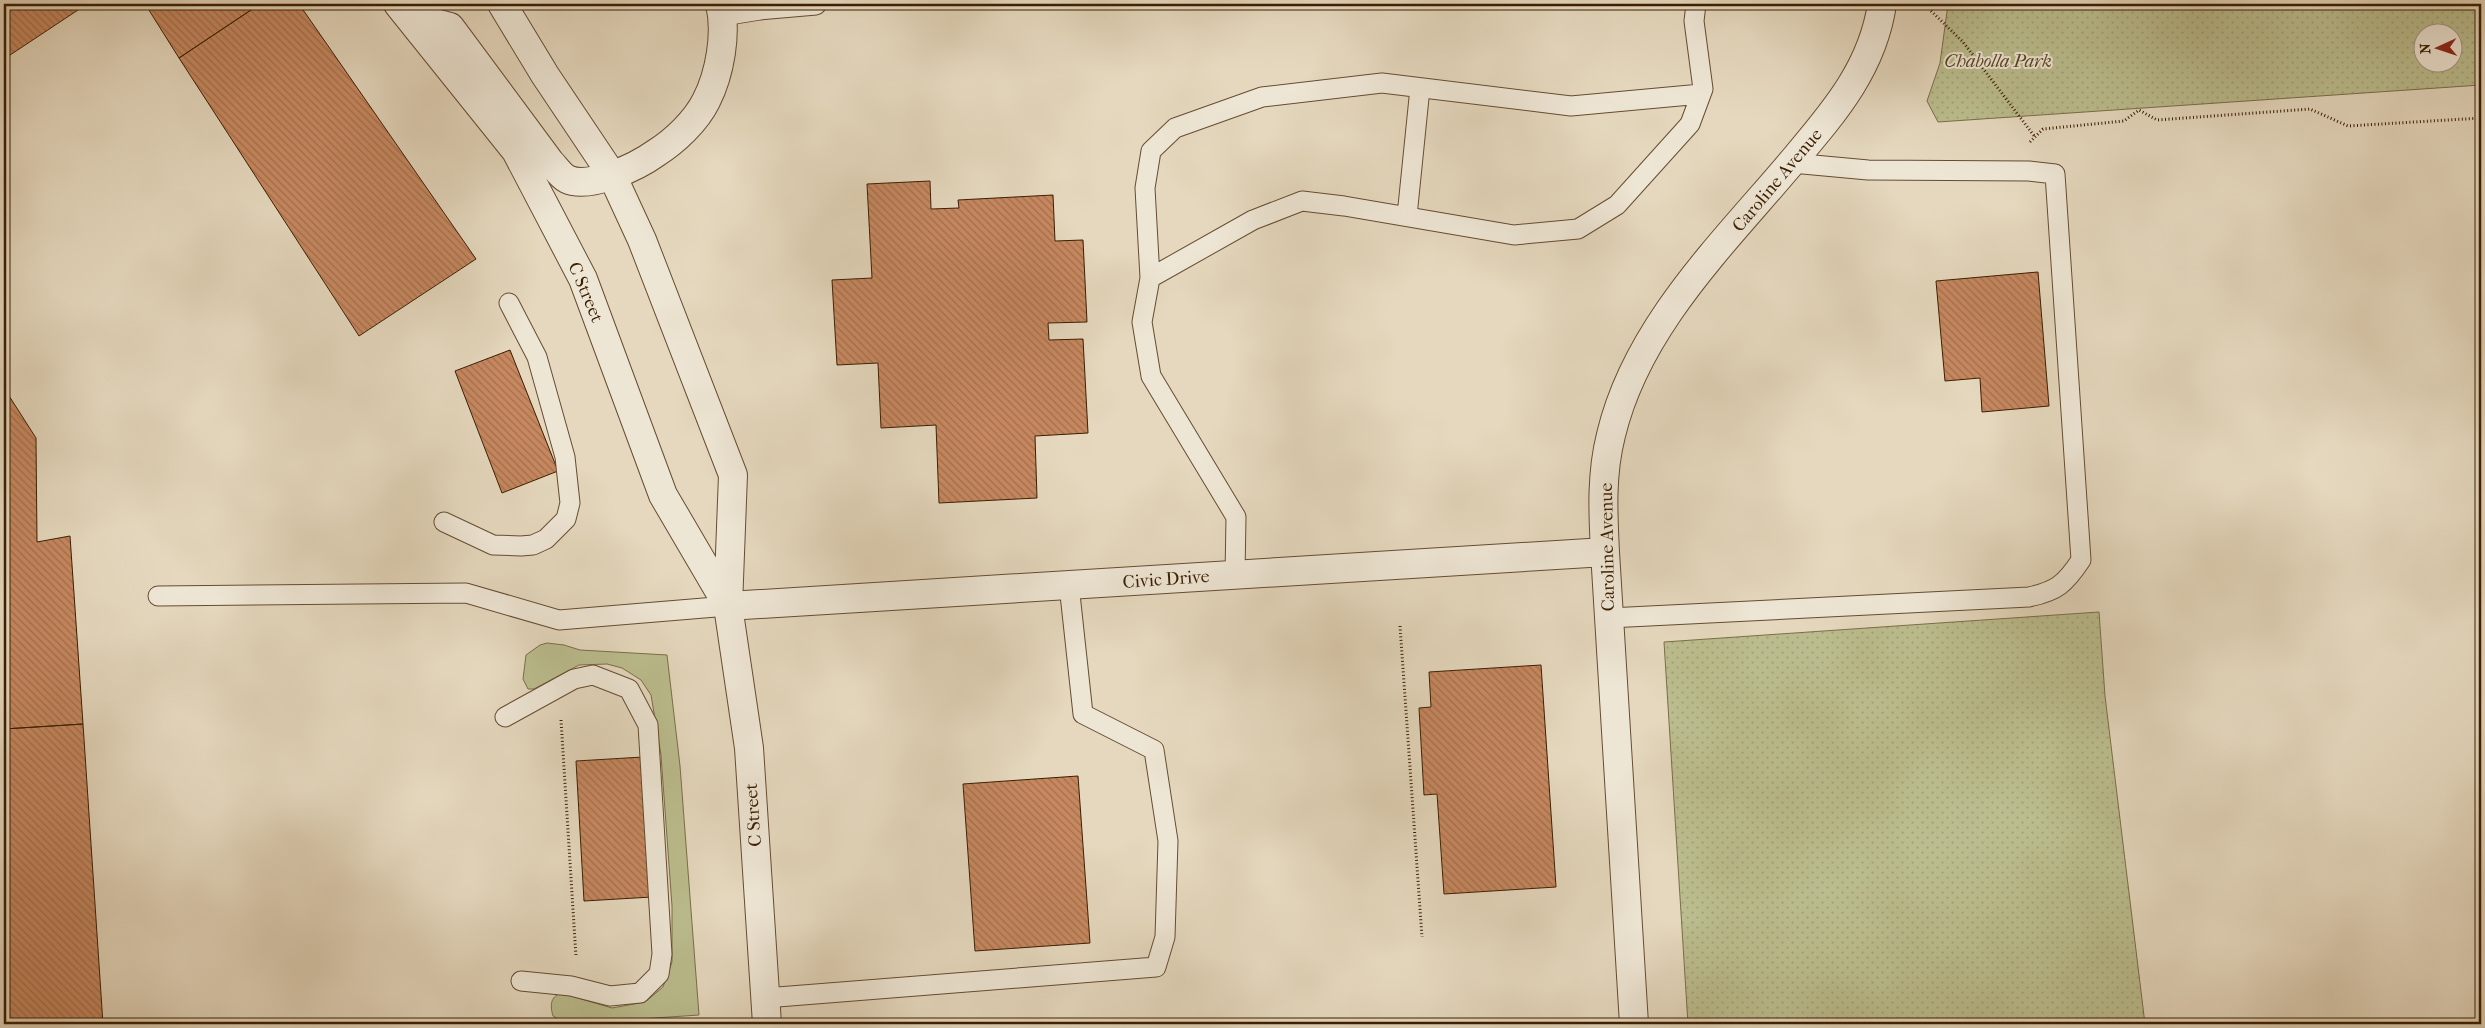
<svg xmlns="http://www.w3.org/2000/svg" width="2485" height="1028" viewBox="0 0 2485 1028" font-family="'IM FELL French Canon',serif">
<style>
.grass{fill:#bbbd8e;stroke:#7b6e48}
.park{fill:url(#park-dots);stroke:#7b6e48;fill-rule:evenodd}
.building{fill:url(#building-back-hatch);stroke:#3b1e02}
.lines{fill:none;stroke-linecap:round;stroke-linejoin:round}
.service-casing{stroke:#664c31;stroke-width:21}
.minor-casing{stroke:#664c31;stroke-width:30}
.tertiary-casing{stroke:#664c31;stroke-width:30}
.path{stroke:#3b1e02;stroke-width:3;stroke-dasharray:1 2.5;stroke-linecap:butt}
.service{stroke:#eee6d5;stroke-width:19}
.minor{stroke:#eee6d5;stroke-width:28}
.tertiary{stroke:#eee6d5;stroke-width:28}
.labels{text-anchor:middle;stroke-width:4;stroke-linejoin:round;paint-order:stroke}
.park-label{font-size:18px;font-style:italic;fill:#5b4625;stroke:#eee6d5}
.street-label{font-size:18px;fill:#3b1e02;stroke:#eee6d5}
</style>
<defs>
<pattern id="park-dots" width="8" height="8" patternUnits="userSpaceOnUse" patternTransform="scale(1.25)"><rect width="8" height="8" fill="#bbbd8e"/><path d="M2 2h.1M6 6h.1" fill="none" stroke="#a2a279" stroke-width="1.8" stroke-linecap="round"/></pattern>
<pattern id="building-back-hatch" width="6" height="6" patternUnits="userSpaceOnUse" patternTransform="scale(1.25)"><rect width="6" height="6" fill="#c78860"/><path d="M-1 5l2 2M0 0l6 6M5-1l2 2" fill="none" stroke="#a36f4d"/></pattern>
</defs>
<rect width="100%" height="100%" fill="#e5d8be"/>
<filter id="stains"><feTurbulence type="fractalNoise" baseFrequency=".004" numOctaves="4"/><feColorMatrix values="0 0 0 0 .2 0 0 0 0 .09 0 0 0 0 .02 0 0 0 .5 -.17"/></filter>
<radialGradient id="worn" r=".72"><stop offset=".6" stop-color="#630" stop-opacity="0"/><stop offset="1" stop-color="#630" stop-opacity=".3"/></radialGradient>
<path class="grass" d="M547,643L564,645L580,650L667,655L680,766L699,1015L567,1024L553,1016C550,1006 550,997 561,993L612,1008L645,1002L663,987L672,962V906L661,755L651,695L641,680L622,668L607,664L579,665L534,689H528L523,679L526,655L540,645Z"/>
<path class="park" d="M1948,4H2481V85L1938,122L1927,101L1940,63ZM2422,32H2452V62H2422Z
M2099,612L2105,696L2145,1024H1688L1664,642Z"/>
<path class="building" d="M4,4H87L4,59Z
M148,4H260L179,58L147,7Z
M260,4H299L476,259L359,336L179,58Z
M930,181L931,209L959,208L958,200L1053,195L1055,241L1083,240L1087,322L1048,323L1049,340L1083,339L1088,433L1035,436L1037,498L939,503L936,425L881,428L878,363L837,365L832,280L872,278L867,184Z
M2038,272L2049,406L1982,412L1980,378L1945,381L1936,281Z
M510,350L558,471L502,493L455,371Z
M4,388L36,438L37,542L70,536L83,724L4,729Z
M1541,665L1556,887L1444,894L1437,794L1424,795L1419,708L1431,707L1429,672Z
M83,724L103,1024H4V729Z
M643,757L652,897L584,901L576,761Z
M1078,776L1090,943L975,951L963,784Z"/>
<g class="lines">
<defs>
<path id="service" d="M723,16L760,10L816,5
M1407,216L1420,88
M1150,278L1145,188L1151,151L1175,128L1262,97L1382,83L1571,106L1701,94
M444,522L493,545L521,546L533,545L546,539L566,519L570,503L565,457L537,357L509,303
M1235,575L1236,517L1151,376L1142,322L1150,278L1253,220L1302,201L1344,206L1514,235L1578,229L1617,205L1690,124L1703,89L1694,21L1696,4
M158,596L466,593L559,620L728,606
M1609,618L2029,597C2057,591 2065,584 2081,560L2055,174L2029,171L1868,170L1792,163
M505,717L574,679L593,675L629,689L648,725L662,954L659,974L640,993L610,996L571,986L521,981
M765,998L1156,967L1165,937L1168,841L1154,750L1083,714L1069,585"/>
<path id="minor" d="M409,16L450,27L550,162C555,167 561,176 567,179C589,190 638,166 656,153C675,141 696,121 706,101C720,74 727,33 720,4
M728,606L1605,552
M1634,1024L1605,552C1603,513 1601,474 1611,435C1637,325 1726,241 1797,156C1836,110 1873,66 1882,4"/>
<path id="tertiary" d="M398,4L516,151L583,279L663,495L728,606
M502,4L545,75L612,175L642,240L733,475L728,606L749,748L767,1024"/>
</defs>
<use href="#service" class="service-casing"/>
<use href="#minor" class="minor-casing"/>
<use href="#tertiary" class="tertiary-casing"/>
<path class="path" d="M1926,6L1963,42L2035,137
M2030,142L2043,129L2124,121L2139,110L2157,120L2310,109L2348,126L2481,118
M1400,626L1422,937
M561,720L576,957"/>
<use href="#service" class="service"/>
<use href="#minor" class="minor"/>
<use href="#tertiary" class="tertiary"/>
</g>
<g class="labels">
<g class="park-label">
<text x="1998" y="67">Chabolla Park</text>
</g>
<g class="street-label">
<text transform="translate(1777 180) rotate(-50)" y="6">Caroline Avenue</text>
<text transform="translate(586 292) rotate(67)" y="6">C Street</text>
<text transform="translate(1607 547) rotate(-91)" y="6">Caroline Avenue</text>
<text transform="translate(1166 579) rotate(-4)" y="6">Civic Drive</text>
<text transform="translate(753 815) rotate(-94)" y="6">C Street</text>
</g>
</g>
<rect width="2485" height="1028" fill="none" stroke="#e5d8be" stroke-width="20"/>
<rect x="5" y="5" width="2475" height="1018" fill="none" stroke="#3b1e02" stroke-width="2.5"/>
<rect x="10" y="10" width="2465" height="1008" fill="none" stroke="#3b1e02"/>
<g transform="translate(2438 48) rotate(267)"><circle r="24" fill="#eee6d5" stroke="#a69681"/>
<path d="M0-4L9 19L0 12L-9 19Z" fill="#8f2418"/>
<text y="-8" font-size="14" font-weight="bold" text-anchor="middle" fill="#3b1e02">N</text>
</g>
<rect width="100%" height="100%" filter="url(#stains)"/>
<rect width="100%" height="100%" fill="url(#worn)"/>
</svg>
